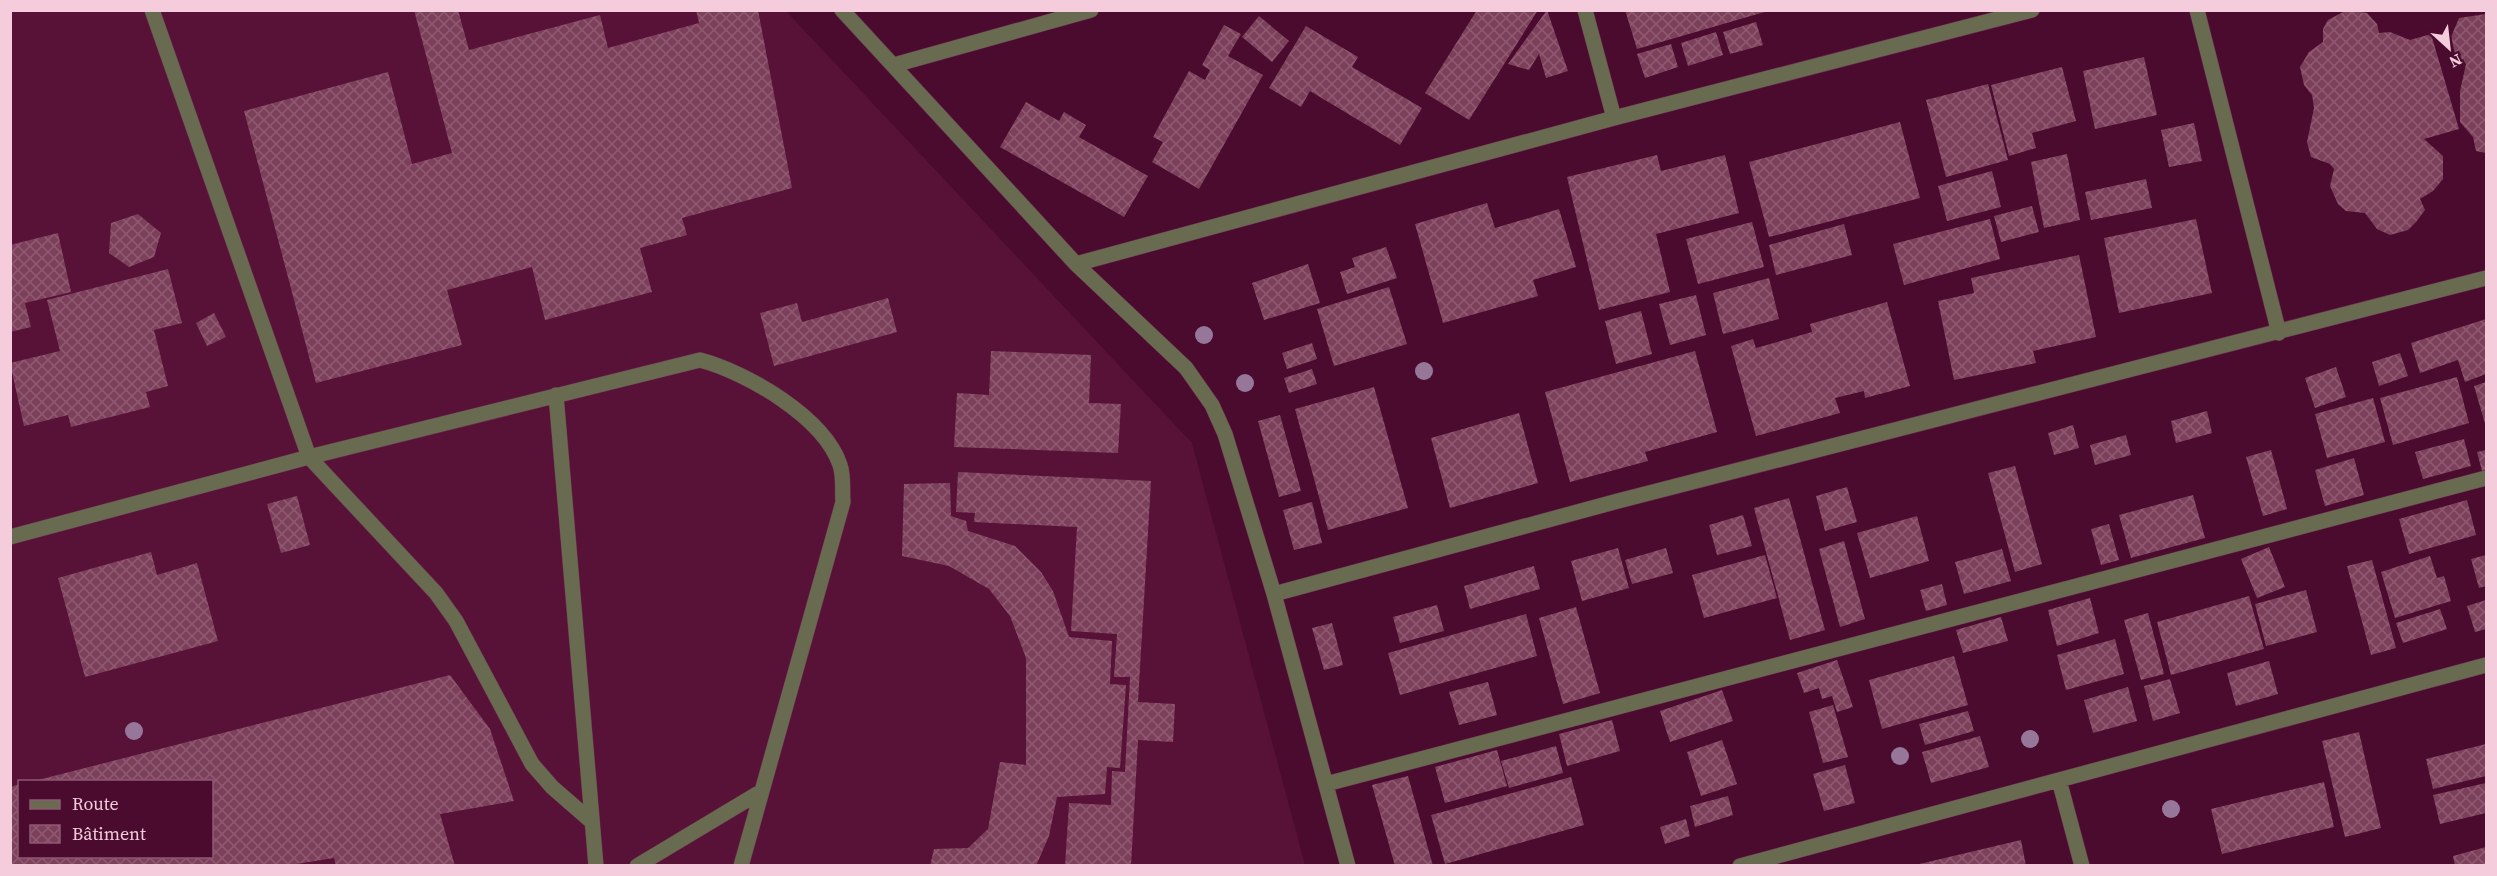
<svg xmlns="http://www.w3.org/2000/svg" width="2497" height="876" viewBox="0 0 2497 876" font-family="'Source Serif 4',serif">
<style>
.built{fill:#581137;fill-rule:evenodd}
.building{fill:url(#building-cross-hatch)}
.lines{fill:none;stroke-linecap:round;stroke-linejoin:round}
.minor-casing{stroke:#692e4d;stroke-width:16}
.minor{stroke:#686b50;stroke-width:15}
.tree{fill:#967799}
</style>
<defs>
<pattern id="building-cross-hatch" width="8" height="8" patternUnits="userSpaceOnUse" patternTransform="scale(1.5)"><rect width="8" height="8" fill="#7c405b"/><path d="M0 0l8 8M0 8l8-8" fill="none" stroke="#8f5a72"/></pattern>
</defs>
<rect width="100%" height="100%" fill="#4a0b2e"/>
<path class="built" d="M10,11H786L1192,443L1305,865H11ZM20,782H212V856H20Z"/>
<path class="building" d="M414,10H458L469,50L600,15L608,48L699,23L696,10H758L792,188L682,218L687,235L640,248L652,292L545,320L532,267L447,290L462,345L316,383L244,111L388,72L412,164L452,153Z
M1477,10H1538L1469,120L1425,93Z
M1547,10L1568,71L1546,78L1539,54L1529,70L1508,64Z
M1625,10H1768V11L1637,49Z
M2347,10L2367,13L2377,24L2379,33L2390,32L2410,40L2431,34L2459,129L2424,139L2443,156V179L2433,191L2420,199L2425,210L2416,222L2408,230L2390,235L2377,229L2365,213L2346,211L2338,204L2330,186L2334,169L2330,164L2311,157L2307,142L2314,108L2312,95L2304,85L2300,67L2309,52L2323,42V29L2328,20Z
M2486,14V153L2476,151L2473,137L2460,122V91L2466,64L2456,58L2451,37L2459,18Z
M1259,16L1289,41L1272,62L1242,37Z
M1756,22L1763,45L1730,54L1723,32Z
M1224,25L1241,34L1228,56L1263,75L1199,189L1152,162L1163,142L1153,137L1189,71L1205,80L1210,70L1202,65Z
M1306,26L1358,57L1352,67L1422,108L1400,145L1310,91L1301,107L1269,88Z
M1716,32L1723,55L1688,66L1681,43Z
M1671,44L1678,67L1645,78L1637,54Z
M2144,57L2157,115L2095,129L2083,71Z
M2062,67L2076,121L2032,133L2036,148L2009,156L1991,85Z
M1988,84L2008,160L1946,177L1926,100Z
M1026,102L1059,121L1064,112L1086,125L1079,137L1148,176L1124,217L1000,147Z
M1900,122L1920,198L1769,237L1749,162Z
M2194,123L2202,161L2169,167L2161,130Z
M2067,154L2080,220L2044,228L2031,162Z
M1657,155L1661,171L1725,155L1739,213L1656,234L1670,292L1599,310L1567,177Z
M1992,171L2001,207L1947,221L1938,186Z
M2146,179L2152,208L2091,220L2085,192Z
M1487,203L1495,228L1559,209L1576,267L1533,280L1538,296L1443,323L1415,224Z
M2032,206L2039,232L2001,242L1994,216Z
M138,214L161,233L154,257L129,267L109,253L111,223Z
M1990,219L2000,259L1904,285L1893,244Z
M2196,219L2212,293L2119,313L2104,238Z
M1752,222L1764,267L1698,284L1686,239Z
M1844,224L1852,255L1776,275L1769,245Z
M58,233L71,292L25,303L31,327L10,332V245Z
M1386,247L1397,278L1347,294L1340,272L1355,267L1352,258Z
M2079,255L2096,337L2033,351L2036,363L1954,380L1938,301L1974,293L1971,278Z
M1308,264L1320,303L1264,320L1252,283Z
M168,269L182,323L154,330L168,386L146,392L150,407L71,427L68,415L24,426L10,363L60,351L47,300Z
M1769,278L1779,319L1723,334L1713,293Z
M1389,287L1407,344L1334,366L1317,309Z
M1696,295L1706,335L1670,345L1659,304Z
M888,298L897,332L774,366L760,313L797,303L802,322Z
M1887,302L1910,386L1865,398L1864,391L1835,398L1840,413L1756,436L1731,346L1753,339L1756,348L1812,332L1810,324Z
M1641,311L1652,354L1616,364L1605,321Z
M214,313L226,337L207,346L196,323Z
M2486,319V374L2465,382L2458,360L2420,373L2411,343Z
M1312,343L1317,359L1287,369L1282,353Z
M991,351L1091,355L1089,403L1121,404L1118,453L954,447L957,393L989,395Z
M1695,351L1717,432L1645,452L1648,461L1570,482L1545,392Z
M2400,353L2408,376L2379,386L2372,362Z
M2336,367L2346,397L2315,408L2305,378Z
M1312,369L1317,384L1289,393L1284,378Z
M2457,377L2469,423L2393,445L2380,398Z
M2486,382V427L2474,386Z
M1374,387L1408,508L1328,530L1295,409Z
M2373,398L2385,442L2327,458L2315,414Z
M2207,411L2212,433L2176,443L2171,421Z
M1519,413L1538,483L1450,508L1431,438Z
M1280,415L1301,491L1279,497L1258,421Z
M2073,425L2079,448L2054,455L2048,433Z
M2126,435L2131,455L2095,465L2090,445Z
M2464,439L2471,466L2423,479L2415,452Z
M2271,450L2287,509L2263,516L2246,457Z
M2486,450V470L2482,471L2477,452Z
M2354,458L2364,495L2325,506L2315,470Z
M2015,466L2042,564L2015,572L1988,473Z
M958,472L1151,481L1138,702L1175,704L1173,742L1138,740L1131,866H1065L1069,803L1111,805L1112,771L1125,772L1130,677H1114L1117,634L1071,631L1077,527L974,522L975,513L956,512Z
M950,483L951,516L966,521L968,531L1015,546L1041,572L1053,591L1069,637L1112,641L1110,684L1126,685L1120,768L1107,767L1105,794L1057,797L1049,836L1036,866H930L934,849L968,848L988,829L1000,762L1026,765V658L1010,616L989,589L949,566L902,556L904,484Z
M1847,487L1857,522L1825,531L1816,496Z
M2193,495L2205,538L2131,558L2119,515Z
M297,496L310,545L281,553L267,504Z
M1789,498L1825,630L1790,640L1754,508Z
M2467,500L2476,535L2409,554L2399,519Z
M1312,502L1322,543L1294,550L1283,510Z
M1743,515L1752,546L1717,555L1709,525Z
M1917,516L1929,561L1870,578L1857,533Z
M2109,524L2119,560L2101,565L2091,529Z
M1844,541L1865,619L1840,627L1819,549Z
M2269,547L2285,587L2257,598L2241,559Z
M1618,548L1629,588L1582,601L1571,561Z
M1666,548L1673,573L1632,584L1625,560Z
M2002,549L2011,581L1964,594L1955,562Z
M151,552L157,575L197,563L218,641L85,677L58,578Z
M1765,555L1777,598L1704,618L1692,575Z
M2486,555V586L2479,588L2471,559Z
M2430,556L2437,578L2444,576L2451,601L2395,618L2381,572Z
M2372,560L2396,648L2371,655L2347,566Z
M1534,566L1540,589L1470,609L1464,586Z
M1942,584L1947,605L1926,611L1920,590Z
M2306,590L2317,632L2266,646L2255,604Z
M2249,596L2264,649L2171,675L2157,622Z
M2090,598L2099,633L2057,646L2048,610Z
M2486,600V629L2475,632L2467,606Z
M1437,605L1444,631L1400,643L1393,617Z
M1576,607L1600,693L1563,704L1539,618Z
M2440,609L2447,629L2403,643L2396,623Z
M2148,613L2164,674L2141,680L2124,620Z
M1526,614L1537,656L1400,695L1388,653Z
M2001,617L2008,641L1963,653L1956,630Z
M1332,623L1343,665L1324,670L1312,628Z
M2115,639L2124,674L2066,690L2057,655Z
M1954,656L1968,705L1882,729L1869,680Z
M1837,660L1853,707L1837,712L1832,696L1822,699L1819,688L1804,693L1797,673Z
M2269,661L2278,694L2236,706L2227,673Z
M450,675L490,729L514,801L440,814L455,866H336L334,858L284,866H10V787L20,784V856H212V782L34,781Z
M2170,679L2180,713L2153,721L2144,686Z
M1488,682L1497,715L1459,725L1449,692Z
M2128,687L2137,721L2093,733L2084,700Z
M1722,690L1733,721L1670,742L1660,711Z
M1833,705L1848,757L1823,763L1809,712Z
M1968,711L1974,731L1925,745L1919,724Z
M1612,720L1620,751L1567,766L1559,734Z
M2359,732L2381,828L2345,837L2322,741Z
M1980,736L1989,767L1931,783L1922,752Z
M1722,740L1737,784L1701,796L1687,752Z
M2486,744V776L2433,789L2426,759Z
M1556,746L1563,773L1509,788L1501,761Z
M1497,750L1507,786L1445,803L1435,767Z
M1845,765L1855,803L1824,811L1813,774Z
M1408,776L1433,866H1395L1372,785Z
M1571,777L1584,825L1445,864L1431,815Z
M2324,782L2334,827L2222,854L2211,809Z
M2486,783V813L2440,824L2433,795Z
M1728,796L1733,815L1695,827L1690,806Z
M1686,819L1690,836L1665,844L1660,827Z
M2021,840L2026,866H1915V865Z
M2486,847V866H2455L2453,856Z"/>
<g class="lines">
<defs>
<path id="minor" d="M152,10L309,457L436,593L456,621L532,764L552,787L591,821
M842,10L1076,264L1186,368L1212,405L1225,434L1274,594L1348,866
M1585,10L1614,118
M2197,10L2279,333
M894,65L1091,10
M1076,264L1614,118L2032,10
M556,395L596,866
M10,537L309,457L700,360C746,372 824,417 840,465C844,476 842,491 843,502L741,866
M1274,594L1618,501L2486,278
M2059,780L2082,866
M1326,784L2486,478
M637,866L762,791
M1740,866L2486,665"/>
</defs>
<use href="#minor" class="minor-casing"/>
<use href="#minor" class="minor"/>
</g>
<g class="tree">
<circle cx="1204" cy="335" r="9"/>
<circle cx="1424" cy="371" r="9"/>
<circle cx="1245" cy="383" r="9"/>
<circle cx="134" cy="731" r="9"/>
<circle cx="2030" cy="739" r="9"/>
<circle cx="1900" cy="756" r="9"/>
<circle cx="2171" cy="809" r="9"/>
</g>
<rect width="2497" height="876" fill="none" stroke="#f4ccdc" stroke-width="24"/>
<rect x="18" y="780" width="195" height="78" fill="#4a0b2e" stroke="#8e5874" stroke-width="1.5"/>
<rect x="30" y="800" width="30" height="9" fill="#686b50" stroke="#8e5874" stroke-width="1.5"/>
<text x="72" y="810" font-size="18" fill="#f4ccdc">Route</text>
<rect x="30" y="825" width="30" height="18" fill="url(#building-cross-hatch)" stroke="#8e5874" stroke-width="1.5"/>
<text x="72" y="840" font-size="18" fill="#f4ccdc">Bâtiment</text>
<g transform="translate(2449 48) rotate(153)" stroke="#4a0b2e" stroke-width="4.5" paint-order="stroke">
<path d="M0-4.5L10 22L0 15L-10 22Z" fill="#f4ccdc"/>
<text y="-9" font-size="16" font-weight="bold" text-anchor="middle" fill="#f4ccdc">N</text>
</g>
</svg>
